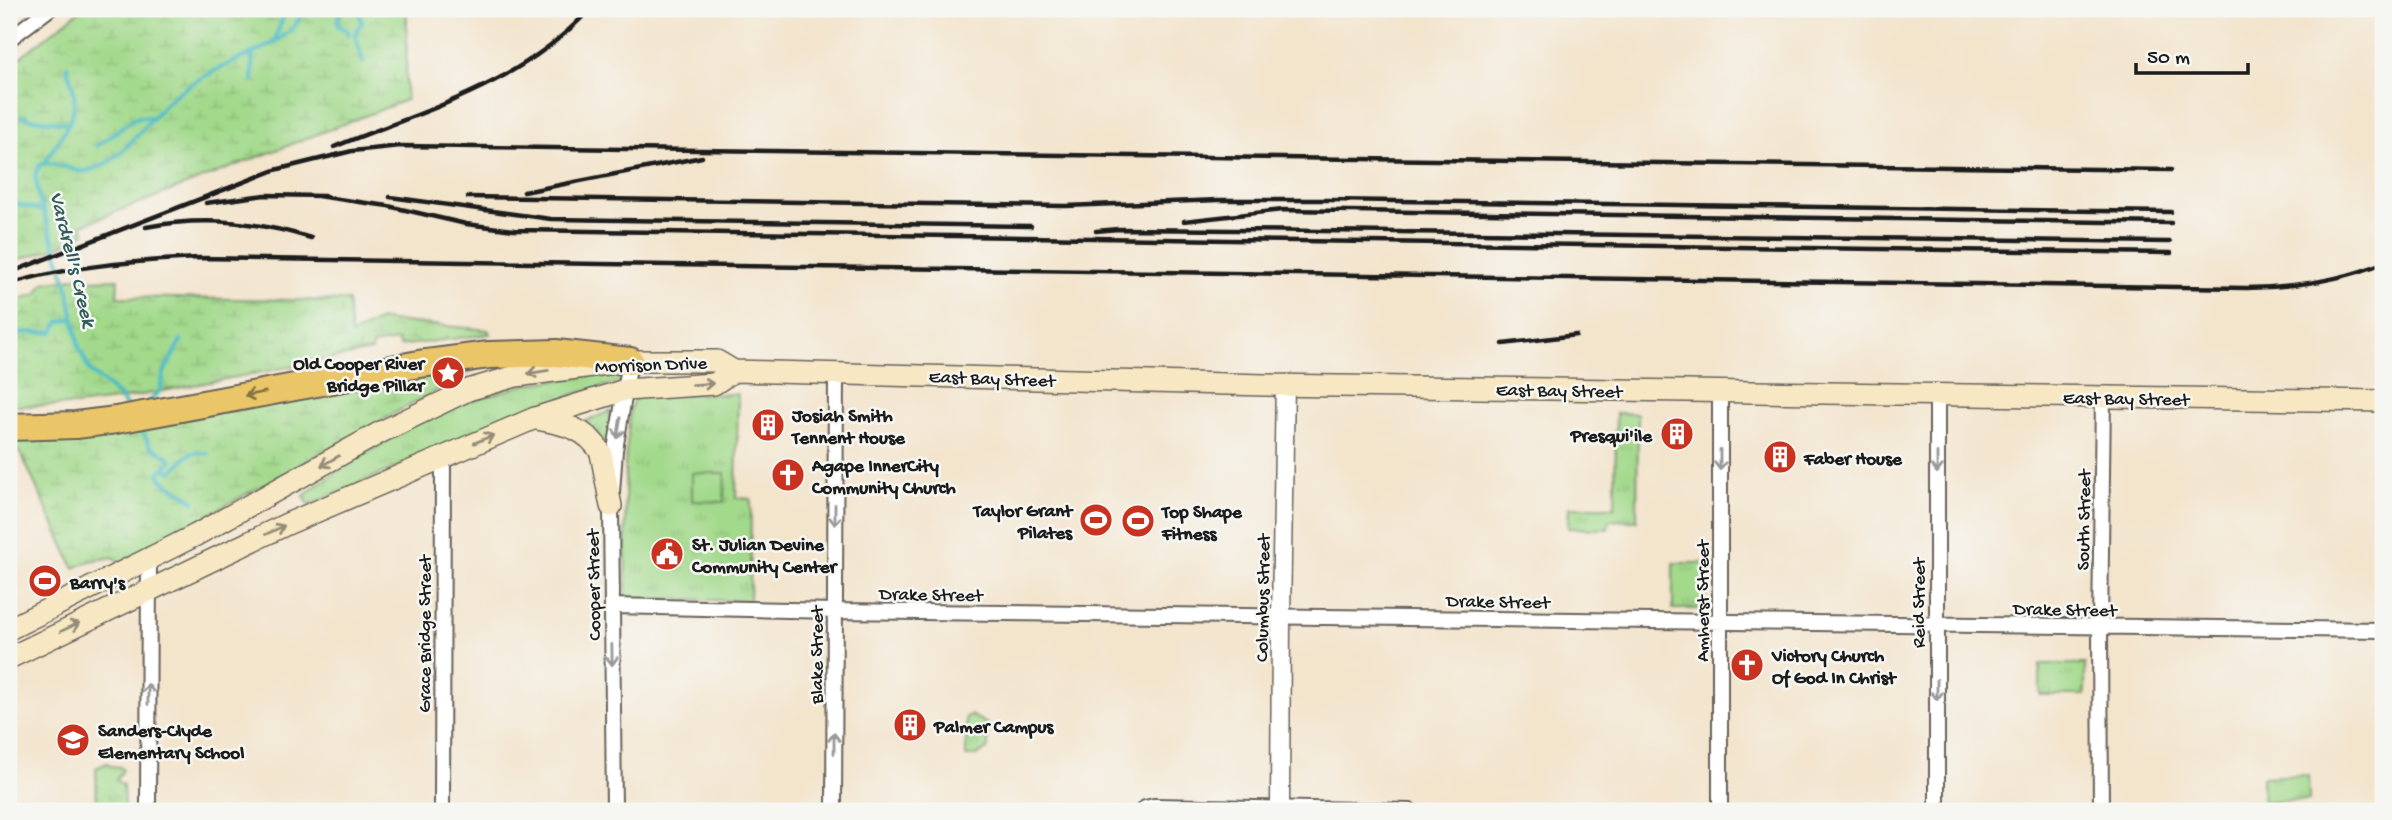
<svg xmlns="http://www.w3.org/2000/svg" width="2392" height="820" viewBox="0 0 2392 820" font-family="'Gochi Hand',sans-serif">
<style>
.grass{fill:url(#grass-tufts);stroke:#5f7a54;stroke-width:2}
.wetland{fill:url(#wetland-marsh);stroke:#5f7a54;stroke-width:2}
.garden{fill:#a2d98b;stroke:#5f7a54;stroke-width:2}
.lines{fill:none;stroke-linecap:round;stroke-linejoin:round}
.stream{stroke:#4dbcc2;stroke-width:4.5}
.minor-casing{stroke:#67625a;stroke-width:18}
.tertiary-casing{stroke:#67625a;stroke-width:21}
.secondary-casing{stroke:#67625a;stroke-width:24}
.motorway-casing{stroke:#67625a;stroke-width:30}
.minor{stroke:#fff;stroke-width:14}
.tertiary{stroke:#fff;stroke-width:18}
.secondary{stroke:#f7e8c3;stroke-width:21}
.motorway{stroke:#ebc669;stroke-width:26}
.rail{stroke:#1c1c1c;stroke-width:4.5}
.oneway{stroke:#948c78}
.oneway2{stroke:#847142}
.oneway3{stroke:#999}
.labels{text-anchor:middle;stroke-width:5;stroke-linejoin:round;paint-order:stroke}
.poi-label{font-size:19px;font-weight:bold;fill:#1c1c1c;stroke:#f6f6f2;text-anchor:start}
.street-label{font-size:19px;fill:#1c1c1c;stroke:#f6f6f2}
.water-label{font-size:21px;font-style:italic;fill:#305c5e;stroke:#f6f6f2}
</style>
<defs>
<pattern id="grass-tufts" width="24" height="20" patternUnits="userSpaceOnUse" patternTransform="scale(1.75)"><rect width="24" height="20" fill="#a2d98b"/><path d="M3 7l-1-3M5 7V3M7 7l1-3M15 17l-1-3M17 17v-4M19 17l1-3" fill="none" stroke="#8bba77"/></pattern>
<pattern id="wetland-marsh" width="20" height="14" patternUnits="userSpaceOnUse" patternTransform="scale(1.75)"><rect width="20" height="14" fill="#a2d98b"/><path d="M1 5h8M5 5V1M11 12h8M15 12V8" fill="none" stroke="#8bba77"/></pattern>
</defs>
<rect width="100%" height="100%" fill="#f6f6f2"/>
<filter id="ink" filterUnits="userSpaceOnUse"><feTurbulence type="fractalNoise" baseFrequency=".0143" numOctaves="2"/><feDisplacementMap in="SourceGraphic" scale="14" xChannelSelector="R" yChannelSelector="G"/><feConvolveMatrix kernelMatrix="1 2 1 2 8 2 1 2 1" color-interpolation-filters="sRGB"/></filter>
<filter id="wash" filterUnits="userSpaceOnUse"><feTurbulence type="fractalNoise" baseFrequency=".00686" numOctaves="4" result="noise"/><feDisplacementMap in="SourceGraphic" scale="28" xChannelSelector="R" yChannelSelector="G"/><feGaussianBlur stdDeviation="1.57" result="paint"/><feColorMatrix in="noise" values="0 0 0 0 0 0 0 0 0 0 0 0 0 0 0 0 0 1.4 0 .05"/><feComposite in="paint" operator="in"/></filter>
<g filter="url(#wash)">
<rect width="100%" height="100%" fill="#f3e4cc"/>
<path class="grass" d="M620,371L621,382L581,392L534,408L309,505L304,496L314,487L346,465L438,411L527,384Z
M649,394H738L736,498L751,499L750,601L631,598L626,596L625,466L630,411L633,401L637,397Z
M610,411V455L598,434L584,422Z
M1616,413L1638,414L1637,521L1609,520L1608,529L1568,528L1569,507H1615Z
M1673,563H1706L1705,609H1673Z
M2040,664H2085V695H2040Z
M970,715L988,724V748L977,756H966V717Z
M107,763L110,766L120,767L123,770L116,780L123,785L124,808H97L96,768Z
M2308,775L2309,800L2263,802L2262,777Z"/>
<path class="wetland" d="M82,9H407L406,100L82,225L85,233C62,248 35,255 9,262V66Z
M85,276L86,280L118,279L117,297L348,301L351,335L380,320L488,330L490,334L399,346L398,341L372,345V351L116,400L76,405L9,406V305L17,300L37,294L44,283Z
M476,369L118,564L114,557L90,561L74,568L23,458L9,439L357,383Z"/>
<path class="garden" d="M692,473H725L724,502L692,501Z"/>
<g class="lines">
<path class="stream" d="M345,9L338,16V25L348,31V36
M358,9L362,23L356,30V39L363,62
M274,42L286,9
M252,53L253,80
M22,116L31,119L69,123
M97,146L136,117H150
M45,163C57,138 77,124 74,93C73,83 68,75 67,66
M9,202L44,211
M9,337C26,328 35,335 53,332L59,322L73,318
M148,403L160,391L164,372L181,340
M127,408L120,397L90,371L79,348L68,288L39,197L35,175L40,165C58,158 72,176 91,170C125,161 147,118 174,96C194,80 220,68 244,57C261,49 280,42 294,27C298,22 301,15 305,9
M138,424L151,447L169,457L171,461L159,473L162,480L194,501
M167,466V470L172,472C185,460 187,448 208,454"/>
</g>
</g>
<g filter="url(#ink)">
<g class="lines">
<defs>
<path id="minor" d="M9,39L49,9
M1937,394V811
M612,606L835,611L2383,630
M148,811L149,559
M442,811L443,457
M614,811L611,506L615,450L630,361
M834,811L836,373
M1142,811L1145,808L1154,806L1411,811
M1720,811V391
M2101,811L2100,628L2103,397"/>
<path id="tertiary" d="M1280,811L1281,616L1285,385"/>
<path id="secondary" d="M734,371L1265,385L2383,401
M537,419C564,424 587,428 601,453L611,506
M9,629L196,535L381,432L468,390L516,376L630,361H717L734,371
M9,658L287,524L535,418L625,390L714,384L734,371"/>
<path id="motorway" d="M9,427L76,425L116,420L419,364L489,355L556,353L630,361"/>
</defs>
<use href="#minor" class="minor-casing"/>
<use href="#tertiary" class="tertiary-casing"/>
<use href="#secondary" class="secondary-casing"/>
<use href="#motorway" class="motorway-casing"/>
<use href="#minor" class="minor"/>
<use href="#tertiary" class="tertiary"/>
<use href="#secondary" class="secondary"/>
<use href="#motorway" class="motorway"/>
<path class="rail" d="M334,147C428,109 520,85 590,9
M524,192L702,157
M317,196L388,206L466,224L514,230L2171,253
M390,197L551,219L1031,226
M468,197L1066,206L1219,200H1328L2171,212
M206,203L265,195L324,196
M1184,221L1283,210L2171,223
M146,227C202,216 257,221 311,238
M1096,231L1118,229L1234,230L2170,242
M9,273L275,170L352,151L400,146L2171,170
M9,284C68,266 136,261 198,258L2247,288C2294,287 2340,281 2383,263
M1503,344L1576,335"/>
</g>
<defs><path id="oneway-shaft" d="M-6 0H5M1.5-3L5.5 0L1.5 3" fill="none" stroke-width="1.6" stroke-linecap="round" stroke-linejoin="round" transform="scale(1.75)"/></defs>
<g class="oneway">
<use href="#oneway-shaft" transform="translate(538 372) rotate(171)"/>
<use href="#oneway-shaft" transform="translate(703 384) rotate(-4)"/>
<use href="#oneway-shaft" transform="translate(484 439) rotate(-23)"/>
<use href="#oneway-shaft" transform="translate(330 461) rotate(150)"/>
<use href="#oneway-shaft" transform="translate(275 530) rotate(-25)"/>
<use href="#oneway-shaft" transform="translate(70 627) rotate(-26)"/>
</g>
<use class="oneway2" href="#oneway-shaft" transform="translate(255 394) rotate(169)"/>
<g class="oneway3">
<use href="#oneway-shaft" transform="translate(619 428) rotate(99)"/>
<use href="#oneway-shaft" transform="translate(1720 460) rotate(90)"/>
<use href="#oneway-shaft" transform="translate(1937 463) rotate(90)"/>
<use href="#oneway-shaft" transform="translate(835 515) rotate(90)"/>
<use href="#oneway-shaft" transform="translate(612 655) rotate(89)"/>
<use href="#oneway-shaft" transform="translate(1937 690) rotate(90)"/>
<use href="#oneway-shaft" transform="translate(148 694) rotate(-90)"/>
<use href="#oneway-shaft" transform="translate(834 743) rotate(-90)"/>
</g>
</g>
<defs>
<symbol id="sight-disc" viewBox="-11 -11 22 22"><circle r="9.5" fill="#c8321e" stroke="#f6f6f2"/><path d="M0-6L1.8-2.2L6-1.7L2.9 1.2L3.7 5.4L0 3.3L-3.7 5.4L-2.9 1.2L-6-1.7L-1.8-2.2Z" fill="#fff"/></symbol>
<symbol id="building-disc" viewBox="-11 -11 22 22"><circle r="9.5" fill="#c8321e" stroke="#f6f6f2"/><path d="M-4-6H4V6H1V3H-1V6H-4ZM-2.5-4.3h1.7v1.8h-1.7ZM.8-4.3h1.7v1.8H.8ZM-2.5-1h1.7V.8h-1.7ZM.8-1h1.7V.8H.8Z" fill="#fff"/></symbol>
<symbol id="church-disc" viewBox="-11 -11 22 22"><circle r="9.5" fill="#c8321e" stroke="#f6f6f2"/><path d="M-1.2-6h2.4v3.5h3.3v2.4h-3.3V6h-2.4V-.1h-3.3v-2.4h3.3Z" fill="#fff"/></symbol>
<symbol id="stadium-disc" viewBox="-11 -11 22 22"><circle r="9.5" fill="#c8321e" stroke="#f6f6f2"/><path d="M0-5a6.5 5 0 1 0 0 10a6.5 5 0 1 0 0-10ZM-3.5-1.8h7v3.6h-7Z" fill="#fff"/></symbol>
<symbol id="civic-disc" viewBox="-11 -11 22 22"><circle r="9.5" fill="#c8321e" stroke="#f6f6f2"/><path d="M-.6-6.5H3V-4.5H.6V-3L4-1V1h2V6H-6V1h2V-1L-.6-3ZM-1.2 2.5V6h2.4V2.5Z" fill="#fff"/></symbol>
<symbol id="school-disc" viewBox="-11 -11 22 22"><circle r="9.5" fill="#c8321e" stroke="#f6f6f2"/><path d="M0-5L7-2L0 1L-7-2ZM-4 1L0 2.5L4 1V4Q0 6-4 4Z" fill="#fff"/></symbol>
</defs>
<g fill-rule="evenodd">
<use href="#sight-disc" x="429" y="354" width="38" height="38"/>
<use href="#building-disc" x="749" y="406" width="38" height="38"/>
<use href="#building-disc" x="1658" y="415" width="38" height="38"/>
<use href="#building-disc" x="1761" y="438" width="38" height="38"/>
<use href="#church-disc" x="769" y="456" width="38" height="38"/>
<use href="#stadium-disc" x="1077" y="501" width="38" height="38"/>
<use href="#stadium-disc" x="1119" y="502" width="38" height="38"/>
<use href="#civic-disc" x="648" y="535" width="38" height="38"/>
<use href="#stadium-disc" x="26" y="562" width="38" height="38"/>
<use href="#church-disc" x="1728" y="646" width="38" height="38"/>
<use href="#building-disc" x="891" y="706" width="38" height="38"/>
<use href="#school-disc" x="54" y="721" width="38" height="38"/>
</g>
<g class="labels">
<g class="poi-label">
<text x="424" y="369" text-anchor="end">Old Cooper River<tspan x="424" dy="22">Bridge Pillar</tspan></text>
<text x="792" y="421">Josiah Smith<tspan x="792" dy="22">Tennent House</tspan></text>
<text x="1652" y="441" text-anchor="end">Presqui'ile</text>
<text x="1804" y="464">Faber House</text>
<text x="812" y="471">Agape InnerCity<tspan x="812" dy="22">Community Church</tspan></text>
<text x="1072" y="516" text-anchor="end">Taylor Grant<tspan x="1072" dy="22">Pilates</tspan></text>
<text x="1162" y="517">Top Shape<tspan x="1162" dy="22">Fitness</tspan></text>
<text x="692" y="550">St. Julian Devine<tspan x="692" dy="22">Community Center</tspan></text>
<text x="70" y="588">Barry's</text>
<text x="1772" y="661">Victory Church<tspan x="1772" dy="22">Of God In Christ</tspan></text>
<text x="934" y="732">Palmer Campus</text>
<text x="98" y="736">Sanders-Clyde<tspan x="98" dy="22">Elementary School</tspan></text>
</g>
<g class="street-label">
<text transform="translate(651 363) rotate(-2)" y="7">Morrison Drive</text>
<text transform="translate(992 377) rotate(2)" y="7">East Bay Street</text>
<text transform="translate(1559 389) rotate(1)" y="7">East Bay Street</text>
<text transform="translate(2126 397) rotate(1)" y="7">East Bay Street</text>
<text transform="translate(2082 520) rotate(-89)" y="7">South Street</text>
<text transform="translate(592 585) rotate(-91)" y="7">Cooper Street</text>
<text transform="translate(931 593) rotate(1)" y="7">Drake Street</text>
<text transform="translate(1261 598) rotate(-89)" y="7">Columbus Street</text>
<text transform="translate(1498 600) rotate(1)" y="7">Drake Street</text>
<text transform="translate(1701 601) rotate(-90)" y="7">Amherst Street</text>
<text transform="translate(1917 603) rotate(-90)" y="7">Reid Street</text>
<text transform="translate(2065 608) rotate(1)" y="7">Drake Street</text>
<text transform="translate(423 634) rotate(-90)" y="7">Grace Bridge Street</text>
<text transform="translate(815 655) rotate(-90)" y="7">Blake Street</text>
</g>
<g class="water-label">
<text transform="translate(74 259) rotate(76)" y="7">Vardrell's Creek</text>
</g>
</g>
<rect width="2392" height="820" fill="none" stroke="#f6f6f2" stroke-width="35"/>
<path d="M2136 63v10h112v-10" fill="none" stroke="#1c1c1c" stroke-width="3.5"/>
<text x="2147" y="63" font-size="21" fill="#1c1c1c" stroke="#f6f6f2" stroke-width="5" paint-order="stroke">50 m</text>
</svg>
